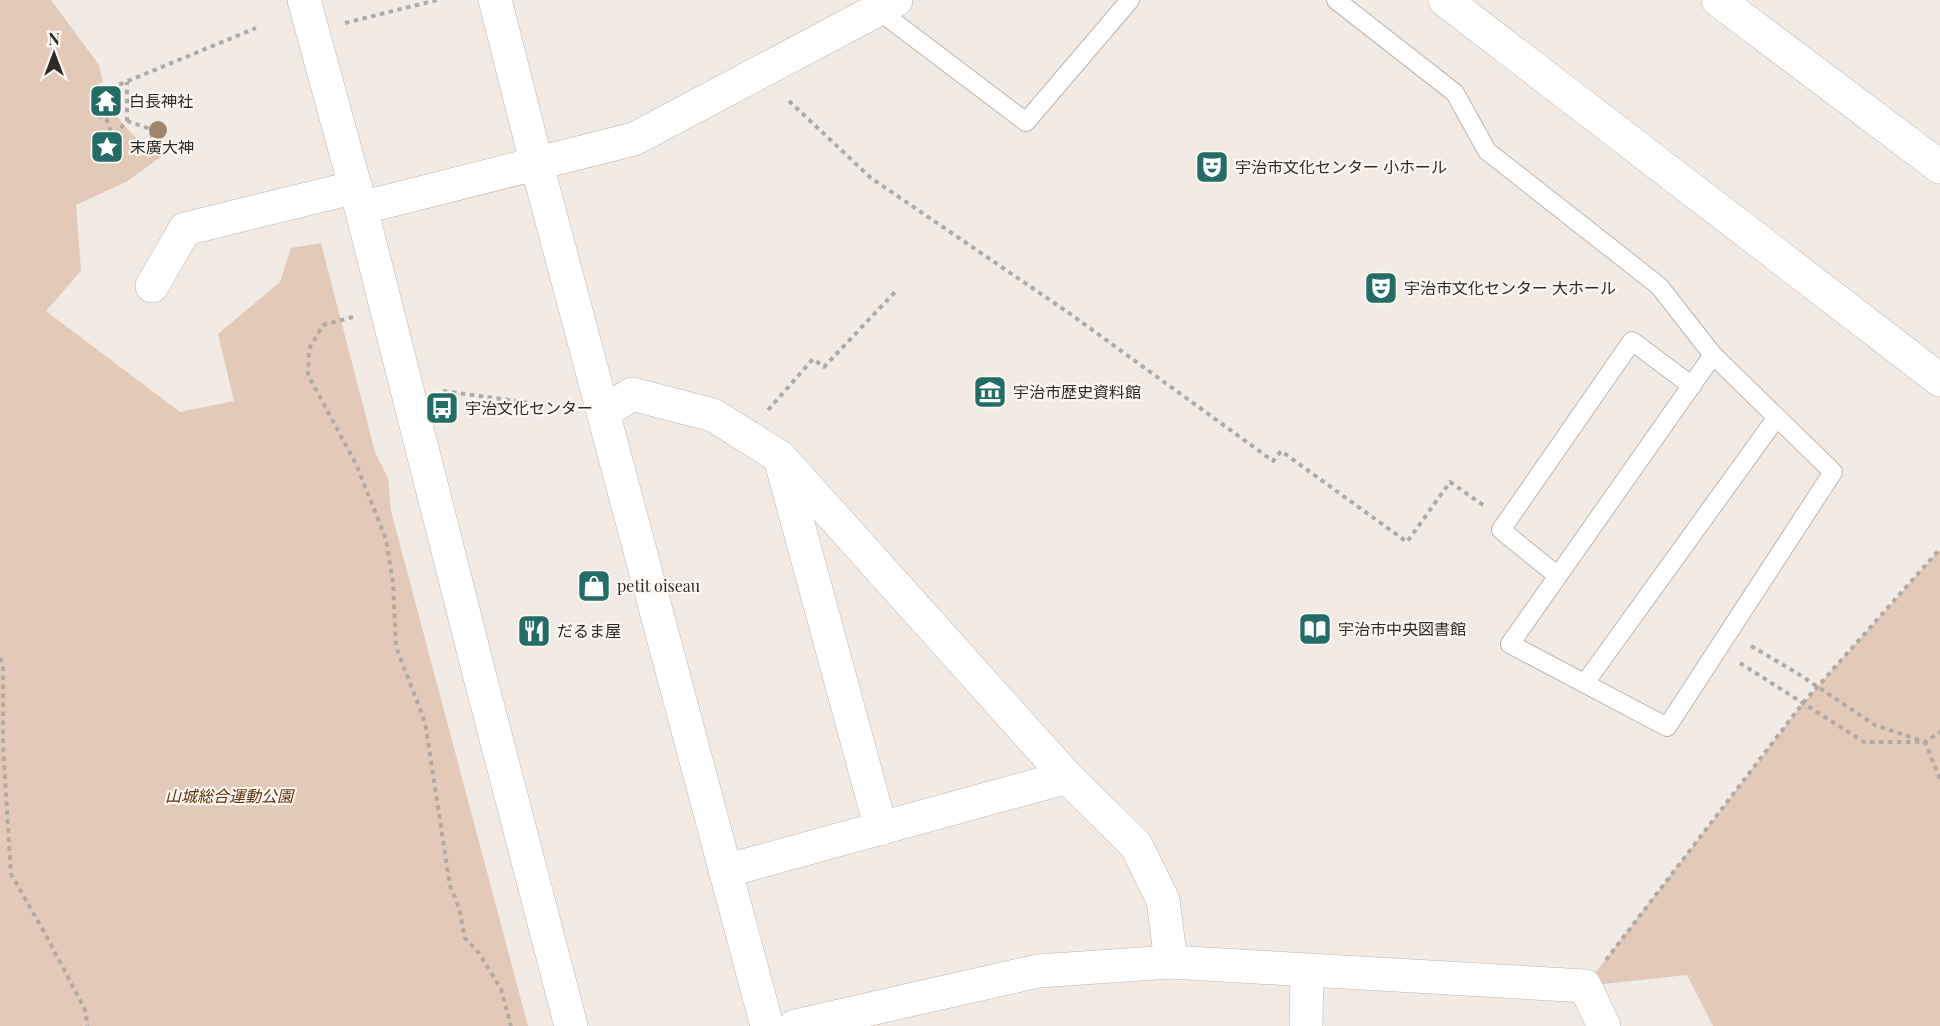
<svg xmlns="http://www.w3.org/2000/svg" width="1940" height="1026" viewBox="0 0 1940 1026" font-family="'Playfair Display','Noto Sans JP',serif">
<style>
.green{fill:#e3cab8}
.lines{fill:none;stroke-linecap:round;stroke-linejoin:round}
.lane-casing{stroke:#bcb6b1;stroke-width:20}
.street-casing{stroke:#bcb6b1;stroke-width:34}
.secondary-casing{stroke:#bcb6b1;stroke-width:34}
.path{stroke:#b0aaa6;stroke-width:4;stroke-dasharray:4.5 4.5;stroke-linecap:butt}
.lane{stroke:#fff;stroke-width:18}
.street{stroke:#fff;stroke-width:33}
.secondary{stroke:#fff;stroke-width:33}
.tree{fill:#9f856c}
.labels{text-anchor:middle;stroke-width:4.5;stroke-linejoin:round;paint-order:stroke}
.poi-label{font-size:16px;fill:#2d2a28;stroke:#fef7f2;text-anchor:start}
.park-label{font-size:16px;font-style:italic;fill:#5c3209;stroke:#fef7f2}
</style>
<rect width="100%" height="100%" fill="#f1eae5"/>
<path class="green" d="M0,0H51L99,65L103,82L97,85C111,113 134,140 161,157L126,182L76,205L81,271L46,311L180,412L234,401L218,334L280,282L291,248L321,243L375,452L388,478L391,511L528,1026H0Z
M1940,549V1026H1713L1687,975L1585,986L1803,703Z"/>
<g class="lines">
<defs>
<path id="lane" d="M1336,0L1455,93L1487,151L1659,286L1713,355L1833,472L1667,727L1510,644L1713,355
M878,10L1026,122L1130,0
M1558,576L1501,530L1632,341L1692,386
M1585,683L1777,417"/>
<path id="street" d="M495,0L537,165L767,1026
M1445,0L1940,380
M1718,0L1940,167
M152,286L185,229L356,187
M603,413L632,394L713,415L780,457L1067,777L1136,845L1163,900L1171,962
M782,465L881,829
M725,871L1067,777
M795,1026L1038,971L1171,962L1585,986L1604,1026
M1306,1026L1307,970"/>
<path id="secondary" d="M304,0L361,208L479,673L571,1026
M361,208L634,139L896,0"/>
</defs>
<use href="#lane" class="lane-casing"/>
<use href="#street" class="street-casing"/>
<use href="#secondary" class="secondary-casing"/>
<path class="path" d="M345,23L437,0
M111,88L256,28
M789,101L871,178L1069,313L1273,461L1281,451L1407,542L1450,482L1486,507
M98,116L106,118L111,132L109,141L113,143L117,132L127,121V82
M106,118L114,107
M127,121L147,128L153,137
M353,317L323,325L309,349L308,375L356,464L386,539L393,583L396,647L425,722L450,886L459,908L465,938L479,953L501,989L511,1026
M443,391L567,408
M768,410L813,359L824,367L895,292
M1751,646L1797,673L1875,725L1925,742L1940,732
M0,658L3,666V746L11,874L47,937L86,1012L87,1026
M1740,663L1864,742H1925L1940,779
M1606,960L1803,703L1940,549"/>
<use href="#lane" class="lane"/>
<use href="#street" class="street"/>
<use href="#secondary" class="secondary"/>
</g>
<circle class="tree" cx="158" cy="130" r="9"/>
<defs>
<symbol id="temple-square" viewBox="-11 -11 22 22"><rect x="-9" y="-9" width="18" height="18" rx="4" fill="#246d66" stroke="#fef7f2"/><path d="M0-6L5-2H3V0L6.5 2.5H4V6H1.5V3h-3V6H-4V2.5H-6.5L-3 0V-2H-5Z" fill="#fff"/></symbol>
<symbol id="sight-square" viewBox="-11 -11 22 22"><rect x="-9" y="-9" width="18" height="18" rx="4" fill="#246d66" stroke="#fef7f2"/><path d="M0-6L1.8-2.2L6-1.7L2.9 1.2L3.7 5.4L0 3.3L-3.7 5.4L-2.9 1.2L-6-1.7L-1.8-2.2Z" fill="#fff"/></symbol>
<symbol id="theatre-square" viewBox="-11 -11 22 22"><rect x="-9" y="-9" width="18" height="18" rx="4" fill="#246d66" stroke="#fef7f2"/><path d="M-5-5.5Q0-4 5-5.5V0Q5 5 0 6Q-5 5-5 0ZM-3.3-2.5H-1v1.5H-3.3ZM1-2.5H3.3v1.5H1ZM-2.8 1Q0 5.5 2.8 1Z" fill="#fff"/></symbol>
<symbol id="museum-square" viewBox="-11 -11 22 22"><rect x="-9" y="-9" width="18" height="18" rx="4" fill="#246d66" stroke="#fef7f2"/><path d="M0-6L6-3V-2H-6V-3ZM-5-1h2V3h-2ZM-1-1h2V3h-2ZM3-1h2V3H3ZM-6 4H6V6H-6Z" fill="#fff"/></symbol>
<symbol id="bus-square" viewBox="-11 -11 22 22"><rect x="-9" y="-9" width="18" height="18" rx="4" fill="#246d66" stroke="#fef7f2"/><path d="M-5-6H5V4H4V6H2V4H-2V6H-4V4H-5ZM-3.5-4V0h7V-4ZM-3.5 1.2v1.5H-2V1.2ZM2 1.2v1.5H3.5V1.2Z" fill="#fff"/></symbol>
<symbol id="shop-square" viewBox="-11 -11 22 22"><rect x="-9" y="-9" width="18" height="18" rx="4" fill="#246d66" stroke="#fef7f2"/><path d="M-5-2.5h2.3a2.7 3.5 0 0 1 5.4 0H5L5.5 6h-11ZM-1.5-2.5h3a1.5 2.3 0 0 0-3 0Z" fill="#fff"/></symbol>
<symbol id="library-square" viewBox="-11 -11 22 22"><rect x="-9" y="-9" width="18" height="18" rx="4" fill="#246d66" stroke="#fef7f2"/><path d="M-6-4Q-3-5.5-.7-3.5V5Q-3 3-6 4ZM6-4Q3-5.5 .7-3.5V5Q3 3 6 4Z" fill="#fff"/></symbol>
<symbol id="restaurant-square" viewBox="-11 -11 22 22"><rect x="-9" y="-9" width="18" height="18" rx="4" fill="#246d66" stroke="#fef7f2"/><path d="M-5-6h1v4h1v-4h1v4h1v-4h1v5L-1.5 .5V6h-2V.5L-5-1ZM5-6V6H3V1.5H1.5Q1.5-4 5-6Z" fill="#fff"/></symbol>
</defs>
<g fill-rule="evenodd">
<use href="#temple-square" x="87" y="82" width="38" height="38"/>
<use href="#sight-square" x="88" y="128" width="38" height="38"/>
<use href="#theatre-square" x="1193" y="148" width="38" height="38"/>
<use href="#theatre-square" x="1362" y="269" width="38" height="38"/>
<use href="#museum-square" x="971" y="373" width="38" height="38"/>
<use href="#bus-square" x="423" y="389" width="38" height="38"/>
<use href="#shop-square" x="575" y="567" width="38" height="38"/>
<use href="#library-square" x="1296" y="610" width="38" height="38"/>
<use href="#restaurant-square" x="515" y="612" width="38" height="38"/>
</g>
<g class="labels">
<g class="poi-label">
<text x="129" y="107">白長神社</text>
<text x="130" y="153">末廣大神</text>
<text x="1235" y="173">宇治市文化センター 小ホール</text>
<text x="1404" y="294">宇治市文化センター 大ホール</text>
<text x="1013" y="398">宇治市歴史資料館</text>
<text x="465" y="414">宇治文化センター</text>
<text x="617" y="592">petit oiseau</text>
<text x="1338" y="635">宇治市中央図書館</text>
<text x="557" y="637">だるま屋</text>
</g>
<g class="park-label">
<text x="229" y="802">山城総合運動公園</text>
</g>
</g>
<g transform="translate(54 54)" stroke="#fef7f2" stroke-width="4.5" paint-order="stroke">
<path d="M0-4.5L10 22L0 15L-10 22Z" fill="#2d2a28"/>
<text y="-9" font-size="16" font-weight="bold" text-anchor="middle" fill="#2d2a28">N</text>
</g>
</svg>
